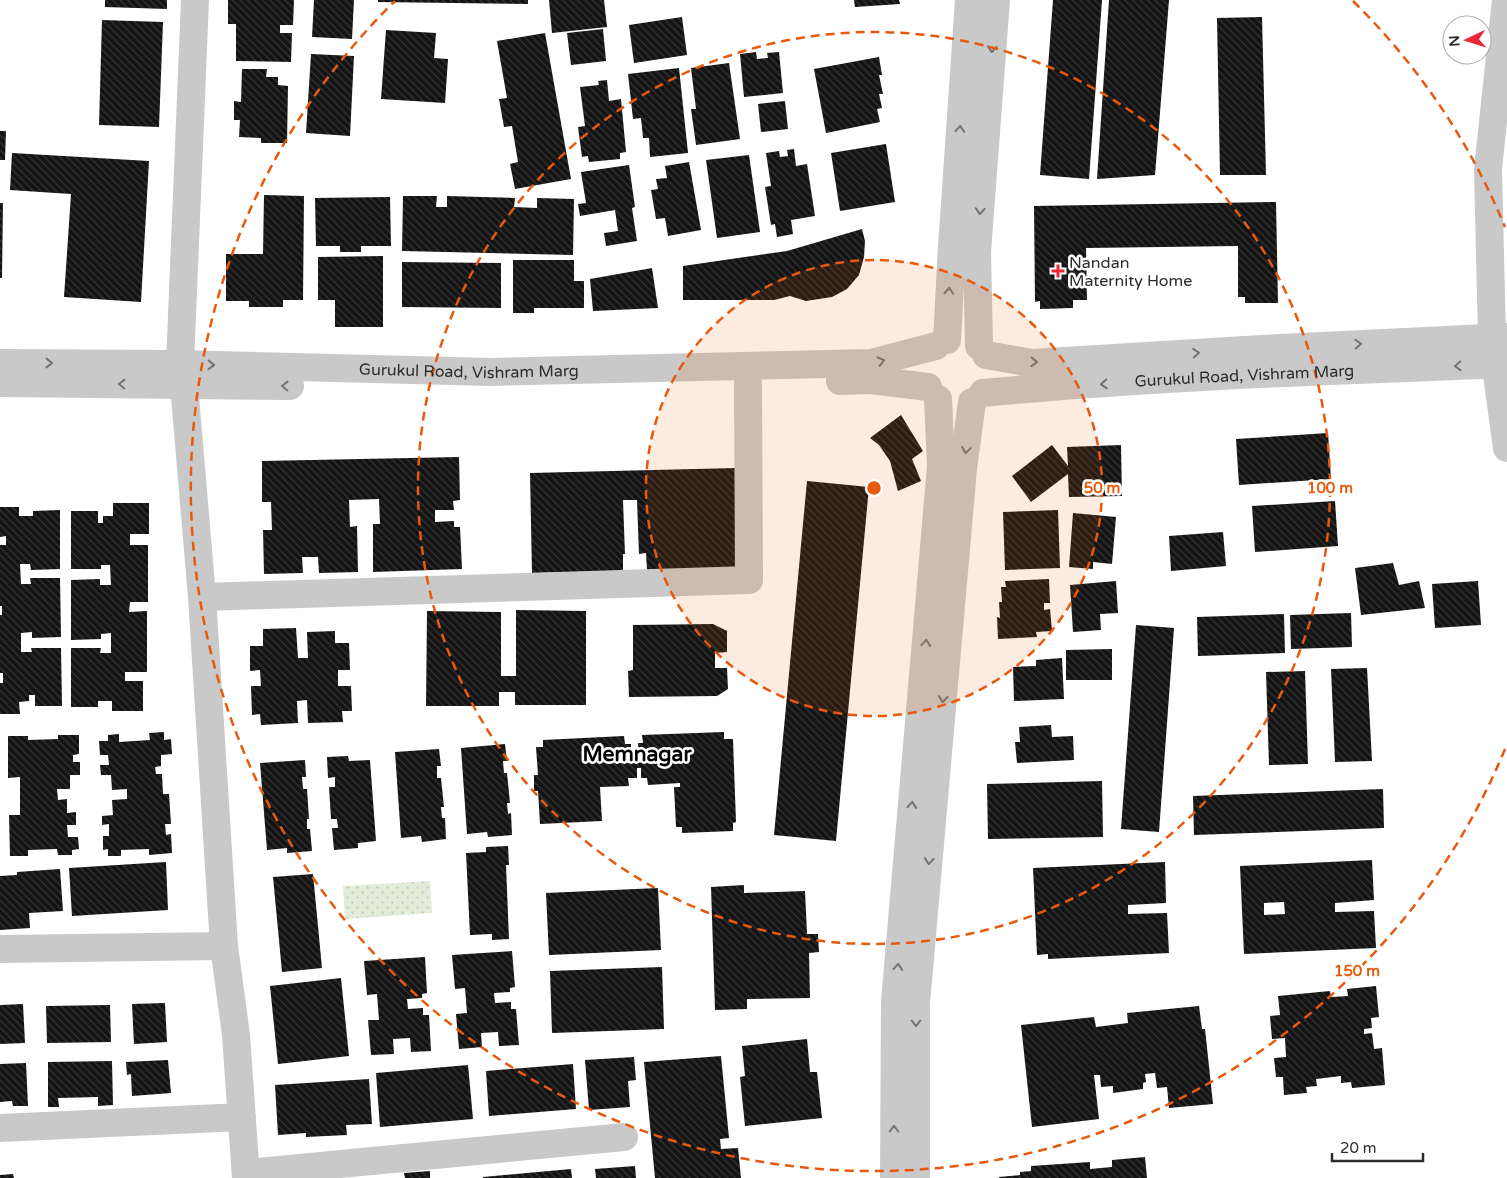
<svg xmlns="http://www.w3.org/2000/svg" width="1507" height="1178" viewBox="0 0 1507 1178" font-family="'Varela Round',sans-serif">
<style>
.grass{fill:url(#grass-dots)}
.building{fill:url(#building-back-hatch);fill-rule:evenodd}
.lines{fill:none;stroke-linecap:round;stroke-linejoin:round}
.minor{stroke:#c9c9c9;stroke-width:28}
.tertiary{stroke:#c9c9c9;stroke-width:28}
.oneway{stroke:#737373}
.ring{fill:none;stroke:#e8590c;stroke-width:2.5;stroke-dasharray:9 6}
.poi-dot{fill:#ea2739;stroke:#fff;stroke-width:2}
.labels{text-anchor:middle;stroke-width:5;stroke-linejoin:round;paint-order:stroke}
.poi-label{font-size:16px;fill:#2c2c2c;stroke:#fff;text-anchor:start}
.street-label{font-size:16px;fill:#2c2c2c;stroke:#fff}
.district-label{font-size:21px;font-weight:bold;fill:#000;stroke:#fff}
.centre{fill:#e8590c;stroke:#fff;stroke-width:2.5}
.ring-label{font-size:15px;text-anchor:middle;font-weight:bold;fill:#e8590c;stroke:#fff;stroke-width:5;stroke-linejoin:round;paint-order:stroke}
</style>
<defs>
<pattern id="grass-dots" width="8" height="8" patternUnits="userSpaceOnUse" patternTransform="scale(1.25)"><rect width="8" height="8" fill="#e3ebd9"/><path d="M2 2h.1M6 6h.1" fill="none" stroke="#c3caba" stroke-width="1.8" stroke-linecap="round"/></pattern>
<pattern id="building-back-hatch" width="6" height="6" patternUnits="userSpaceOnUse" patternTransform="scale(1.25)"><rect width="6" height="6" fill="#131313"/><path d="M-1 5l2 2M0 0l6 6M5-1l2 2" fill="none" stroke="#363636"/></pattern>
</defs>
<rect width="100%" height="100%" fill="#fff"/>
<path class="grass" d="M430,881L432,913L345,919L343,886Z"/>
<path class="building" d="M105,0H167V9L105,7Z
M228,0H294L293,25H280V33H292L291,62L236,61V24H228Z
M314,0H354L352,39L312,37Z
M378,0H528V4L378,2Z
M549,0H604L607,27L552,33Z
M854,0H899L900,4L855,7Z
M1053,0H1102L1089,179L1040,175Z
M1109,0H1169L1155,175L1097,179Z
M682,17L687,55L634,63L629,25Z
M1262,17L1266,175H1220L1217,18Z
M102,20L163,22L159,127L99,125Z
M603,29L606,61L571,65L567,33Z
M386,30L436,33L434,58L448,59L445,103L381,99Z
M545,33L571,179L515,189L510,164L518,162L512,126L504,127L499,99L507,98L497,41Z
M756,52L757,59L768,58L767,53L779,52L783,93L744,97L740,54Z
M311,54L354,56L350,136L306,133Z
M879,57L882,75H879L883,94H879L882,108L877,109L880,122L826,133L814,69Z
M729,63L740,139L696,145L691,109H696L691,68Z
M679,68L688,153L650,157L649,138H643L641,118L633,119L628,74Z
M242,69H267L266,77H278V85L288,86L287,143H261V138L239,137L240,120H234V101L241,102Z
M607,80L609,101L621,99L626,152L620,153V159L589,162L588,156L582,157L578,127L585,126L580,87L599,85L598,81Z
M785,101L788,129L761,132L758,104Z
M0,131H6L5,160H0Z
M886,144L895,202L840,211L831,153Z
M794,149L796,166L807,164L815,216L791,220L793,234L777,237L775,224L771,225L765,187L771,186L766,153L779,151L780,157L788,156L787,150Z
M12,153L149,161L141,302L64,297L71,194L10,190Z
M749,155L760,232L717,238L706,160Z
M689,162L701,230L668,236L665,218L656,219L651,190L658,189L656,179L667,178L665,166Z
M629,165L635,207L632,208L637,241L606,246L604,233L618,231L615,210L580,216L578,204L586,203L581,172Z
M264,195L304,196L303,300H283V307H249V301H226V254H263Z
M403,196H437L436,207H447V196L515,198L514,207L537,208V198L574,199L573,255L402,251Z
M390,197L391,246H361V252H340V246H316L315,198Z
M1276,202L1278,303H1245V297H1238V246L1086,248L1087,300H1073V308L1040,309V301L1035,302L1034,206Z
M0,203H3L2,278H0Z
M862,229L865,241L864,257L859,275L847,289L832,297L806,301L790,296L774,300H683V266L787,251Z
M383,256V327H335V300H318V257Z
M513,260H574V281H584V308H534V313H513Z
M402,262L501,263V308L402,307Z
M652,268L658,308L593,311L590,279Z
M901,415L923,451L912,459L921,481L898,491L890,461L879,445L870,438Z
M1328,433L1331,479L1239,485L1236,439Z
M1052,445L1068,466L1067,447L1121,445L1122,496L1069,497L1068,474L1031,502L1012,476Z
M459,457L460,500L453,501L454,510H435V522L454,521V527H460L462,569L373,572V524H380L379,499L349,500L350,527L357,526L358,572L319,573L318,557H302L303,573L264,574L263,530H272L271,502H262V461Z
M736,468L739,568L647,570L646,553L639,554L637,500H623L625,554H623V571L532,573L530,473Z
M807,481L869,487L836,841L774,835Z
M1335,501L1338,546L1255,552L1252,506Z
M113,503H149V534H130V545H148V602H130L129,612L147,611V672H125V681H143V711H112V701H98V707H71V648H101L100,653H111V633L101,634V639L71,640V580L100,579V585H111L110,565H101V569H71V511H98V523H103V516H113Z
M0,507H19V516H33V511L60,510V569L31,570L30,564H20L21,584H31L30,578H60L61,637L32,638V632L21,633V652H32L31,648H61L62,706H35V695H29V701L19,702L20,714H0V683H3V673H0V615H2V606H0V545H6V536L0,537Z
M1058,510L1060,568L1005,570L1003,512Z
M1073,513L1116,517L1112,564L1093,562V569L1069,567Z
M1223,532L1226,566L1171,571L1169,536Z
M1393,563L1399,585L1419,581L1425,608L1361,615L1355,568Z
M1049,579L1050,603H1044V610L1050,609L1052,631L1036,632L1037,637L998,639L997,617L1000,618L999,602H1002L1001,587H1006L1005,581Z
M1116,581L1118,613L1100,614L1101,630L1073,632L1070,585Z
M1478,581L1481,625L1435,628L1432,584Z
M516,610L586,611V705H515V692H499V706H426L427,611L501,612V676H516Z
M1351,613L1352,647L1291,649L1290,615Z
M1284,614L1285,653L1198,656L1197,617Z
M713,624L727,631V652L715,653V668H727L728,689L717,696L629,697L628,671L633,670V625Z
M1136,625L1174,628L1159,832L1121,829Z
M296,628L298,658H308L307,632L335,631V643H349L350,670H338V686H351L352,711H342L343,722L308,723L307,700L297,701L298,723L261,725L260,714L252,715L251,686H261L260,670L250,671V646H263V629Z
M1112,649V680H1066V650Z
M1062,658L1064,699L1014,701L1013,667L1036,666V660Z
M1367,668L1372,761L1335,762L1331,669Z
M1305,671L1308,764L1269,765L1266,672Z
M1051,725L1052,737L1073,736L1074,760L1017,763L1015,742H1020L1019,727Z
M164,732V740L171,739L172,754L161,755V766L155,767L156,774H162L163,794H169L171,824H165L166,835L171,834L172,853L149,855V849L121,850V856H108V849L103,850V836H109V824L102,825V816L113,815L112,800L127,799V789L112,790L111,775H101L100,765H109L108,755H100L99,741H108V735L119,734V742L150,740L149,733Z
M724,732V739H733L736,822L733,823V831L682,833V827H676L674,787H680V783L648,785L647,778H641V768H637V778H628L629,786L600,787L602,821L540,824L538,791H534V775H538L536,747H543V740L624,736L625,744H631V757H617V763L653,762V756L639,757L638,743H643L642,735Z
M58,735H79V754L73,755V762H80V775H70V789H57L58,800L67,799V813L76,812V825H67L68,837H78L79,849L72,850V855H58L57,849L28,850V856H10L9,815H20V777L8,778V736H28V740L58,739Z
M505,744L507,761H503L504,773H507L510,803H507L508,814L511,813L512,835L488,837L487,832L467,834L461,748Z
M439,749L441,766H437V778H441L444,807H441L442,818H445L446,839L422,842L421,836L401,838L395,752Z
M348,756L349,761L370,760L376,841L358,843V848L334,850L332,828H338L337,819H331L329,787H335V777L328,778L327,757Z
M305,760L306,777H302L303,789H307L309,819H307V829H310L312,851L287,853V848L267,850L260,763Z
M1102,781L1103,837L988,839L987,784Z
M1383,789L1384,828L1194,835L1193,796Z
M508,846L509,865H506L509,939L492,940V934L470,935L466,853L486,852V847Z
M1372,860L1374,900L1335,903V912L1374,911L1376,948L1244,954L1240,866ZM1284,902L1285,914L1264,915V903Z
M166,862L168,910L72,916L69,868Z
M1165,862L1166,903L1128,905V914L1167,913L1169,953L1048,959V954L1037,955L1033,868Z
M60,869L63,911L29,913L30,928L0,930V876L17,875V872Z
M313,874L322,968L282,972L273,877Z
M744,885V893L805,891L807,934H818L819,952L809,953L810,998L747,999V1009L715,1010L711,887Z
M658,888L661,950L549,955L546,893Z
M512,951L515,987L510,988V992L494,993L495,1003L511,1002V1009H516L519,1045L499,1046L498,1032L481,1033L482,1047L459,1049L456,1014L467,1013L465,988L455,989L452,955Z
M425,957L427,993L422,994V998L407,999L408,1009L423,1008V1015H429L431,1051L411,1052L410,1038L393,1039L394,1054L371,1055L368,1020H379L377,994L367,995L364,961Z
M662,967L664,1029L552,1033L550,971Z
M341,978L349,1056L278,1064L270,986Z
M1376,986L1379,1017L1371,1018L1372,1028L1364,1029V1034L1372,1033L1374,1049L1382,1048L1385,1085L1352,1088L1351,1082L1341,1083V1076L1316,1079L1317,1086L1306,1087L1307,1093L1284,1095L1283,1077H1276L1274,1058L1286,1057L1285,1038L1272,1039L1270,1016L1280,1015L1278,996L1330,991L1331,997L1348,996L1347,989Z
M165,1003L167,1042L134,1044L132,1004Z
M23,1004L25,1043L0,1044V1005Z
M110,1005L111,1042L47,1043L46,1006Z
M1199,1006L1202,1029H1205L1213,1104L1169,1108L1167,1087L1157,1088L1155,1073L1145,1074L1146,1082L1143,1083V1089L1113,1093V1086L1101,1087L1100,1075H1094L1099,1119L1032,1127L1021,1025L1094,1017L1096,1027L1128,1023L1127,1013Z
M807,1039L810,1072H817L822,1118L745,1126L740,1077L745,1076L742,1046Z
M721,1056L729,1138L720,1139L721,1149L738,1148L741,1178H655L644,1062Z
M634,1057L636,1080L628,1081L630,1107L589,1110L585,1060Z
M168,1060L171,1093L132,1096L131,1074L127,1075L126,1062Z
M112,1061L113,1105L98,1106V1097L58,1098L59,1107H48V1062Z
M26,1063L28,1106H13L12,1101L0,1102V1064Z
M573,1064L576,1109L489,1116L486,1071Z
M468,1065L473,1119L380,1127L376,1073Z
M369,1079L372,1124L346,1125L347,1135L306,1137V1133L278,1135L275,1085Z
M1145,1157L1147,1178H999V1177L1020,1175V1172L1031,1171V1166L1090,1162V1169L1112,1167V1160Z
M635,1166L636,1178H596L595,1169Z
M571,1169L572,1178H483V1177Z
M430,1171V1178H405L404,1173Z
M13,1174L14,1178H0V1175Z"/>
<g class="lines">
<path class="minor" d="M195,0L180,364L184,385L202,597L224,946L236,1035L246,1178
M202,597L749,580L748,383
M0,949L224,946
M0,1128L242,1117
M246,1173L624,1137"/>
<g class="tertiary">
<path d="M1506,0L1488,169L1492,338L1507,448"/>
<path d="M947,340L952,247L969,0"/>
<path d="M979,346L977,252L996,0"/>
<path d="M986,355L1032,363L1261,349L1507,337"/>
<path id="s1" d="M0,363L180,364L491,372L871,363L936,346"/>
<path d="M840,381L871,380L928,387"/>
<path d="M0,383L290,386"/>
<path id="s2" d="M983,393C1157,376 1332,371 1507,364"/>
<path d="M894,1178L895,1002L941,466L938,399"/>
<path d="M916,1178V1003L963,469L972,402"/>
</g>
</g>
<defs><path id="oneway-chevron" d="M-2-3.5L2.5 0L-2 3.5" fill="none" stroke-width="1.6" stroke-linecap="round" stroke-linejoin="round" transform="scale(1.25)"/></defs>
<g class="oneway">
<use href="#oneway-chevron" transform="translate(992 49) rotate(94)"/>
<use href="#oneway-chevron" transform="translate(960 129) rotate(-86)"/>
<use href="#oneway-chevron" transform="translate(980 211) rotate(94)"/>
<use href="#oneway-chevron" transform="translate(949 291) rotate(-87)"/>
<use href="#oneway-chevron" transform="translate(1358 344) rotate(-3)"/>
<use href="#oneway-chevron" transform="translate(1196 353) rotate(-4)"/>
<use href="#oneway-chevron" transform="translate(881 361) rotate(-14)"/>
<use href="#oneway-chevron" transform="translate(1034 362) rotate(2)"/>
<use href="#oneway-chevron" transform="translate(49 363)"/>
<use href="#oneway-chevron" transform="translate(211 365) rotate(2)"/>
<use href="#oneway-chevron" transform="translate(1458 366) rotate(177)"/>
<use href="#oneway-chevron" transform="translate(122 384) rotate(-179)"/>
<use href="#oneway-chevron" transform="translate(1104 384) rotate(177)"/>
<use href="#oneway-chevron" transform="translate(285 386) rotate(-179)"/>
<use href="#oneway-chevron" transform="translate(966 450) rotate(98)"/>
<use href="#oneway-chevron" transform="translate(926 643) rotate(-85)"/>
<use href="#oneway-chevron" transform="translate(943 699) rotate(95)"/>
<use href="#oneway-chevron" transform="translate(912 805) rotate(-85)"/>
<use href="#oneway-chevron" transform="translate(929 861) rotate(95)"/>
<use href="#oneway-chevron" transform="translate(898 967) rotate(-85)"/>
<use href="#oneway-chevron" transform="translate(916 1023) rotate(90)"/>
<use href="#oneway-chevron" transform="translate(894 1129) rotate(-90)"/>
</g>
<circle cx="874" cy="488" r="228" fill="#e8590c" fill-opacity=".12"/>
<g class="ring">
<circle cx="874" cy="488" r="228"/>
<circle cx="874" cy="488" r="456"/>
<path d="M1505 749A683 683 0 1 1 395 1M1353 1A683 683 0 0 1 1505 227"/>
</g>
<path class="poi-dot" d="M1055.5 263.5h5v5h5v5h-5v5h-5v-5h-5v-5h5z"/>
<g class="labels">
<g class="poi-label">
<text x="1069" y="268">Nandan<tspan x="1069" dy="18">Maternity Home</tspan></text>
</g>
<g class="street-label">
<text dy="6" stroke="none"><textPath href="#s1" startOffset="469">Gurukul Road, Vishram Marg</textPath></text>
<text dy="6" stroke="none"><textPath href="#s2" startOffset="262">Gurukul Road, Vishram Marg</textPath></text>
</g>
<g class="district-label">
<text x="637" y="761">Memnagar</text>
</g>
</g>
<circle cx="874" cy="488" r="8" class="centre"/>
<g class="ring-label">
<text x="1102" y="493">50 m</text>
<text x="1330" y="493">100 m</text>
<text x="1357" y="976">150 m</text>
</g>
<g transform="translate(1467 40) rotate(266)"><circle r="24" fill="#ffffff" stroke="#ababab"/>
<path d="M0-4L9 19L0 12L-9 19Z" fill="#ea2739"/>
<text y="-8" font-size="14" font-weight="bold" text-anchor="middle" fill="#2c2c2c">N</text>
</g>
<path d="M1332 1153v8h91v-8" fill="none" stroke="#2c2c2c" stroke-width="2.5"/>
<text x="1340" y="1153" font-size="15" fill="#2c2c2c" stroke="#ffffff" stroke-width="4" paint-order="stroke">20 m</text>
</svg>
